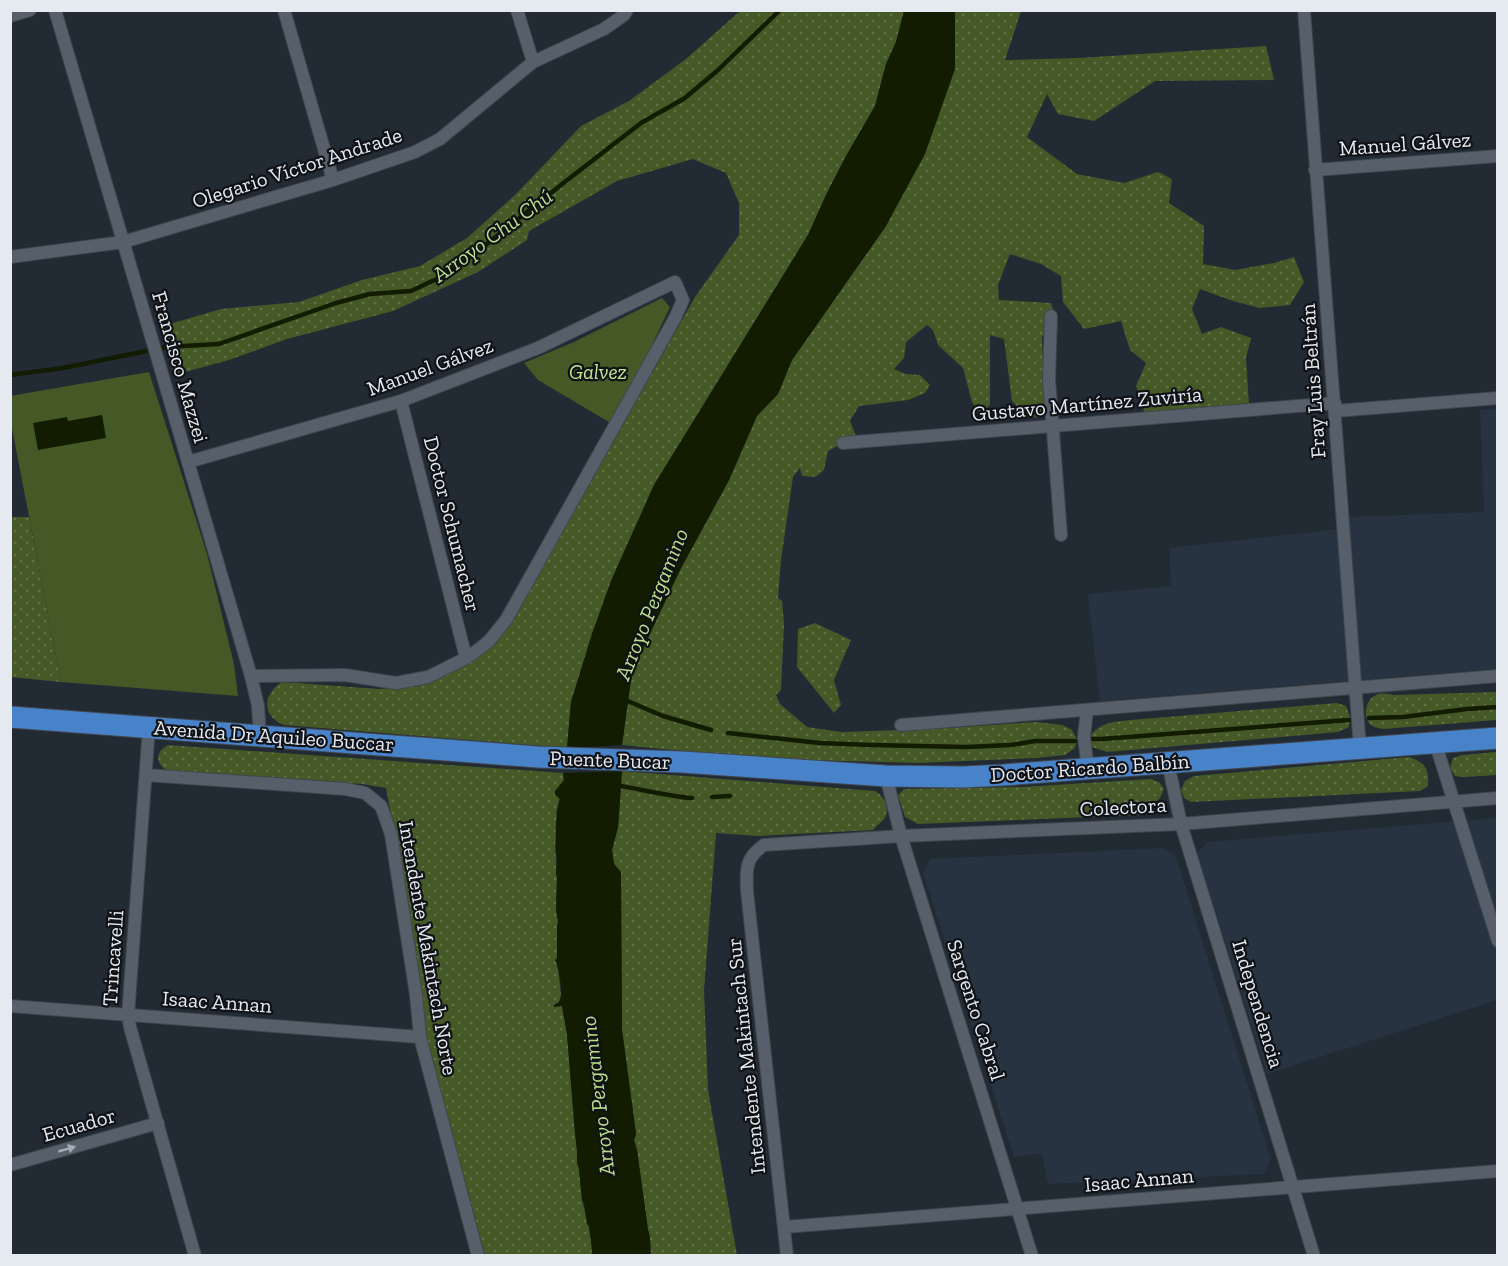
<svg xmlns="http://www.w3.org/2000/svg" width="1508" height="1266" viewBox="0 0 1508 1266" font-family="'Zilla Slab',serif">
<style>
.built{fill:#273341}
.grass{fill:url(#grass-dots)}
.park{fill:#455927}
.water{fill:#111c01}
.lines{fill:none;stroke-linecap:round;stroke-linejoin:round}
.stream{stroke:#111c01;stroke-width:4.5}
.minor-casing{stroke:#40464d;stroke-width:14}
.trunk-casing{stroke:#40464d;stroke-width:23}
.minor{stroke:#575f6a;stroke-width:12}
.trunk{stroke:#4882c8;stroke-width:21}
.oneway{fill:#a5abb4}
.labels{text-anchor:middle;stroke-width:4.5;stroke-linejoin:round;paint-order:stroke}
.street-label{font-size:21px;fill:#e5eaf0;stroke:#0f1216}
.park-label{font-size:21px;font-style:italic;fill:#c2e590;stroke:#0f1216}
.water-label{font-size:22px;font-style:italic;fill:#bbdf8a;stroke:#0f1216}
</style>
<defs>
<pattern id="grass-dots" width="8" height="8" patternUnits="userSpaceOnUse" patternTransform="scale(1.5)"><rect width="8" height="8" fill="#455927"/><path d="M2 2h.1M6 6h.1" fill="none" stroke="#607147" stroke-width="1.8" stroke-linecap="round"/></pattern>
</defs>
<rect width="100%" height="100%" fill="#222a33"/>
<path class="built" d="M1497,409V669L1100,701L1088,594L1171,586L1169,548L1349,528V517L1484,512L1480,410Z
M1497,818V1000L1267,1074L1197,853L1208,842Z
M1164,848L1176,857L1271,1160L1264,1174L1048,1184L1042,1153L1014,1157L923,872L930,859Z"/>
<path class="grass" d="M740,11H904L896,42L886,64L875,106L846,156L826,195L808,235L654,485L611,581L592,634L571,702L567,748L284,725C262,716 262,695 282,682L379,689L417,686L455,671L489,646L515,615L695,297L739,235V203L726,173L693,159L617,181L529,231L527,240L478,272L393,311L287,339L229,360L174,375L166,347L163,326L221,309L299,302L362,280L420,266L467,238L516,194L581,126L629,101L686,59Z
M955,11H1021L1005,60L1079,58L1266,46L1274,80L1155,81L1094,121L1058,114L1047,94L1027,137L1077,174L1124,183L1158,172L1172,179L1169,203L1204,226L1203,264L1235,270L1274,263L1294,257L1304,282L1290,305L1259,308L1230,300L1200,289L1192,309L1202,334L1221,327L1251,338L1246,358L1249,405L1145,414L1136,386L1146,363L1130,350L1121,321L1084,329L1063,302L1061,276L1041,264L1010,254L998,285L999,300L1051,303L1058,329L1042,336L1045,416L1029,418L1012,401L1004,339L990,335V405L980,414L972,402L963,368L938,345L933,330L927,325L906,342L904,358L894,369L906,374L920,375L930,385L925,393L908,400L859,406L850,421L856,436L828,451L824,470L815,477L802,476L800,468L793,477L781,560L778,598L782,601L784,624L781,690L776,695L780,704L807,727L841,732L933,729L1037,722L1062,725L1071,729L1077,739L1075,748L1065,755L1036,758L919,763L764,759L622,745L632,672L680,570L729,480L757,415L778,394L792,360L886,226L955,69Z
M11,517H29L61,682L11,677Z
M815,623L851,640L834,680L841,705L834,713L797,667L798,629Z
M1497,692V720L1383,729C1378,728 1373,727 1370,724C1362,716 1366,699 1376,695C1382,692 1388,694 1394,695Z
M1337,703L1346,706L1350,717L1349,727L1338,732L1107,752L1092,747L1088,738C1101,722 1112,722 1131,720Z
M168,745L563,773L564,780L556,813L558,819L555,846L557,878L556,909L558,921L557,928V959L561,996L559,1002L554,1005L555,1006H562L567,1034L575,1133L577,1151V1163L579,1169L582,1200L593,1244L592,1247V1255H485L425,1035L395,837L386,788L362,784L174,773C158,769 151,754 168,745Z
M1497,752V775L1464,777L1455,776L1450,768L1453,758L1462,755Z
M1410,757C1426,764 1429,768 1428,786L1420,791L1191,802L1184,798L1181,790L1185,781L1194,776Z
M622,771L875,791C884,796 890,807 885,818C882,822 876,826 873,830L757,836L716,833L704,990L708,1090L737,1255H651C650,1246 651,1238 648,1230L637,1150L634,1140L636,1134L622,1030L621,873L614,864L612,850L618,827Z
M1151,779L1159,782L1164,789L1160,798L1140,815L918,824L905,817L898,795L904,789L1022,787Z"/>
<path class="park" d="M662,298L670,307L614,425L538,380L524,363L574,342Z
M149,372L207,554L234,664L238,696L61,682L11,423L10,396Z"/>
<path class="water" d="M904,11H955V69L925,154L886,226L792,360L778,394L757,416L729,480L680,570L632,672L622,745L567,748L571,702L592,634L611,581L654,485L808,235L826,195L846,156L875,106L886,64L896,42Z
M102,415L106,438L38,450L33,423L67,417L68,421Z
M622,771L618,827L612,850L614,864L621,872L622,1030L636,1134L634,1140L637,1150L648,1230C651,1238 650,1246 651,1255H592C592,1245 590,1237 589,1226L587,1224L584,1203L582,1200L579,1169L577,1163V1151L575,1133L567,1034L562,1006L554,1007V1005C556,1004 558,1003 559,1002C564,995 559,967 555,960L557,958V928L558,921L556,909L557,878C555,872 557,866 557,859C555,840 555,816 560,799L555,795V791L564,780L563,773Z"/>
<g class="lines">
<path class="stream" d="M10,375L63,368L166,347L219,344L336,303L370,294L411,291L441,277L473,255L566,181L641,123L685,98L718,70L780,10
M623,699L663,716L711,730
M1369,718L1403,717L1467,709L1498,707
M728,733L820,743L870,745L966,747L1011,745L1035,741H1075
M1092,739H1102L1349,720
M615,785C641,789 666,796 692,798
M712,797L730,796"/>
<defs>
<path id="minor" d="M55,10L251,676L258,706L260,735
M284,10L333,180
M517,10L533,62
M1304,10L1360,748
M10,16L30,10
M1315,170L1498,156
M10,257L123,242L333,180L415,152L440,139L533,62L604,29L624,15L627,10
M1051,316L1049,379L1061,535
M401,401L466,658
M1335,411L1498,398
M843,443L1335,403
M188,462L401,401L538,348L675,282L683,300L675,318L506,620L489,641L475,652L466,658L428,677L396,683L345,675L251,676
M1087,710L1084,737L1088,769
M901,725L1498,676
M149,727L128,1015L130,1027L195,1256
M1435,742L1498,941
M1168,763L1181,824L1314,1256
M146,775L345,789L365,793L381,806L391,834L416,995L420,1037L478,1256
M886,776L901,836L1032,1256
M10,1006L420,1037
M10,1165L158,1123
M784,1227L1498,1171
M787,1256L747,891C746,870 745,858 764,845L901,836L1181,824L1498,798"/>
<path id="trunk" d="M10,717L538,757L682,762L886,776L963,777L1003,775L1498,738"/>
</defs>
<use href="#minor" class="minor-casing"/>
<use href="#trunk" class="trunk-casing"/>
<use href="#minor" class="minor"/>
<use href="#trunk" class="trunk"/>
</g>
<defs><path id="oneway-solid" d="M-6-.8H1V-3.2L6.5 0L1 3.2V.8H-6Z" transform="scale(1.5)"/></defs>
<use class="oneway" href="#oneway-solid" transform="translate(67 1149) rotate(-16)"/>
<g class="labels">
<g class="street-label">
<text transform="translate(1405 144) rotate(-4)" y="7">Manuel Gálvez</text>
<text transform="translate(297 168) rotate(-18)" y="7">Olegario Víctor Andrade</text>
<text transform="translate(180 367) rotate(74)" y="7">Francisco Mazzei</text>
<text transform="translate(430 367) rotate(-20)" y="7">Manuel Gálvez</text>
<text transform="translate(1313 381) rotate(-94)" y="7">Fray Luis Beltrán</text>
<text transform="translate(1087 404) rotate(-5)" y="7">Gustavo Martínez Zuviría</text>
<text transform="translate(452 524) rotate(76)" y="7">Doctor Schumacher</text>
<text transform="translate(274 736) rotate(4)" y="7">Avenida Dr Aquileo Buccar</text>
<text transform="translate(610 760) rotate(2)" y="7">Puente Bucar</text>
<text transform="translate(1090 768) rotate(-4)" y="7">Doctor Ricardo Balbín</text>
<text transform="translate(1123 807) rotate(-3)" y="7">Colectora</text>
<text transform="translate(428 948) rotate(80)" y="7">Intendente Makintach Norte</text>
<text transform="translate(113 958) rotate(-86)" y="7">Trincavelli</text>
<text transform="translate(217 1002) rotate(4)" y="7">Isaac Annan</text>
<text transform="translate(1258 1004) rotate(73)" y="7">Independencia</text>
<text transform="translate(976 1010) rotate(72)" y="7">Sargento Cabral</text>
<text transform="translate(746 1056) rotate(-96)" y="7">Intendente Makintach Sur</text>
<text transform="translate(79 1125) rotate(-16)" y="7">Ecuador</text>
<text transform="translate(1139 1180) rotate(-5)" y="7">Isaac Annan</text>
</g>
<g class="park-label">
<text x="598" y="379">Galvez</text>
</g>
<g class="water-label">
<text transform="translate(492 235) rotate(-36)" y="8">Arroyo Chu Chú</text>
<text transform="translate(651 604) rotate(-68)" y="8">Arroyo Pergamino</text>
<text transform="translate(597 1096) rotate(-97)" y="8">Arroyo Pergamino</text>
</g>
</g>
<rect width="1508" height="1266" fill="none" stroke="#e5eaf0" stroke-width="24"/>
</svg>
